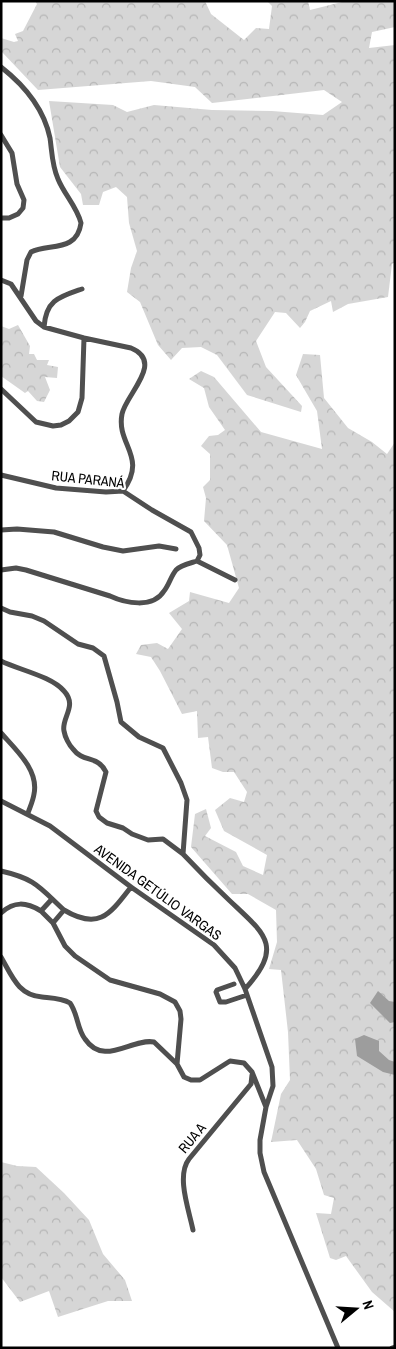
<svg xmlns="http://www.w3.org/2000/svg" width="396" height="1349" viewBox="0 0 396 1349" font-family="'Archivo Narrow',sans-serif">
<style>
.forest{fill:url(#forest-crowns)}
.water{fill:#9d9d9d}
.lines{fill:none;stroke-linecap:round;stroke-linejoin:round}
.minor{stroke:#4f4f4f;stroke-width:5}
.labels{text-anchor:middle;stroke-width:4.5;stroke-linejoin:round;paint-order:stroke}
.street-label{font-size:14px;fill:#000;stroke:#fff}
</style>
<defs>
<pattern id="forest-crowns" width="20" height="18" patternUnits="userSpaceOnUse" patternTransform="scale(1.25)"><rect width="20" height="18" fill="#d6d6d6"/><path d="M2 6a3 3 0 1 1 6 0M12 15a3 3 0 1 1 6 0" fill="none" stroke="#b6b6b6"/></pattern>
</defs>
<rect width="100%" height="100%" fill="#fff"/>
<path class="forest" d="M35,1H205L211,14L244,40L256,28L269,29L272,6L267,1H308L310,10L346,1H395V27L372,32L369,48L395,45V262L392,264L388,297L348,304L333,312L331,301L310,311L305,322L300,328L286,313L275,312L256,341L266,367L302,406L301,412L247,395L217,355L201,347L182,348L171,360L158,345L140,302L127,292L131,268L137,251L129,223L127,197L116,187L103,192L99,205H83L81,194L60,167L49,101L113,105L127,112L154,105L212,110L272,111L323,115L342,102L324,90L212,103L195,87L151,81L38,90L1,51V38L14,42L18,41L15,34L23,31L37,4Z
M18,325L30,346L29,354H34L37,360H49L47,365L58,367L57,378L45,377L50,390L44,402L37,401L28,391L25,393L1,376V326L9,329Z
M303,354L320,355L324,398L348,428L372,442L387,454L395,442V1312L372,1292L346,1256L336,1260L330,1258L316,1213L331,1214L334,1198L324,1195L316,1169L297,1140L271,1142L281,1094L290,1080L288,1032L281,970L269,969L277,942L276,910L248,894H232L191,847L195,814L206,809L211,828L205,836L236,852L243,866L263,875L267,855L224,831L215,810L230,798L244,802L247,792L234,772H223L212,768L208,737L198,738L197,711L182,714L160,671L151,657L136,654L141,645L157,643L168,649L182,629L169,613L189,601L190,592L229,603L239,588L227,545L204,521L206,498L203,487L210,480V454L201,446L209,436L218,435L225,430L209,407L204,388L189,379L201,371L214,377L261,432L322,449L317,411L296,375Z
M1,1162L17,1166L36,1167L64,1193L89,1220L103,1254L125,1280L132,1301H108L58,1317L49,1291L20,1302L1,1277Z"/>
<path class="water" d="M378,991L389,1001L395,1002V1022L390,1023L370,1003Z
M364,1035L379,1041V1051L389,1060L395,1062V1075L383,1072L357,1056L355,1039Z"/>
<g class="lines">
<path class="minor" d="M1,67C24,85 44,109 50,138C52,152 52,166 58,179C64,194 77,207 81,223C77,253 48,243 31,252L27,260L21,296
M1,135L12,153L17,184L24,200L23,208L18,214L9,218H1
M1,280L11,284L36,321L44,327L84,338L131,348C165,362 126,394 122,414C116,445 148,456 123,491
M44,327C46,300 59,297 82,289
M1,389L36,422L53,426L61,425L69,421L78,412L82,398L84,338
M1,475L56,488L106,492L123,491L152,510L191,532L199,548L200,555L197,561C191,563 181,565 176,570C171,576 169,585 164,591C153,609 125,603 110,596L26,570L16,568L1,570
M1,530L17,529L54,532L103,547L123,551L159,546L176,549
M197,561L235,580
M1,608L10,612L32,616L44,621L78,644L93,648L104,656L117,702L121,722L139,737L163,748L181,783L187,800L183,854C198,870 214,886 230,901C265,934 284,946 245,989
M1,661C19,670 51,676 64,691C78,706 61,718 64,731C65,737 69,745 73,749C83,763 98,755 106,772L96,811L99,817L107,823L123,828L132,834L148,840L163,839L183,854
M1,733C16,750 39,770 34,794C33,801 30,807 28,813
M1,801L50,826L131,887L214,945L235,968L245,989L272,1067L273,1086L266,1107L260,1140V1153L264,1172L338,1348
M1,871C36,879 39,887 64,910L53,923L41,911L52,899
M64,910C99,931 110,914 131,887
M1,913C14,901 26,902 41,911
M53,923L65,946L75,956L110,980L160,994L175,1002L180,1011L181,1019L177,1064L184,1077L191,1080H200L230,1061L244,1063L252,1072L266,1107
M1,957C12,976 18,995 42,997C52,998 62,998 70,1003C78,1014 77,1029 85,1039C104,1067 131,1038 154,1042L177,1064
M234,984L217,990L216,992L220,1002H226L247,995
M193,1230C189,1210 176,1176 189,1159L251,1084L252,1075
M392,1348L395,1347"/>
</g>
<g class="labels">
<g class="street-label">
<text transform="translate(88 479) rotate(6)" y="5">RUA PARANÁ</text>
<text transform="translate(158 892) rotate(36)" y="5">AVENIDA GETÚLIO VARGAS</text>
<text transform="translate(192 1138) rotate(-50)" y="5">RUA A</text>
</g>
</g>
<rect width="396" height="1349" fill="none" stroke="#000000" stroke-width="5"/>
<g transform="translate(356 1309) rotate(72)" stroke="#ffffff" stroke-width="4" paint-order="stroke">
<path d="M0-4L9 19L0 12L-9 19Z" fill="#000000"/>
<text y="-8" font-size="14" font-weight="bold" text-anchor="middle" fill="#000000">N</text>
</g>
</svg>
